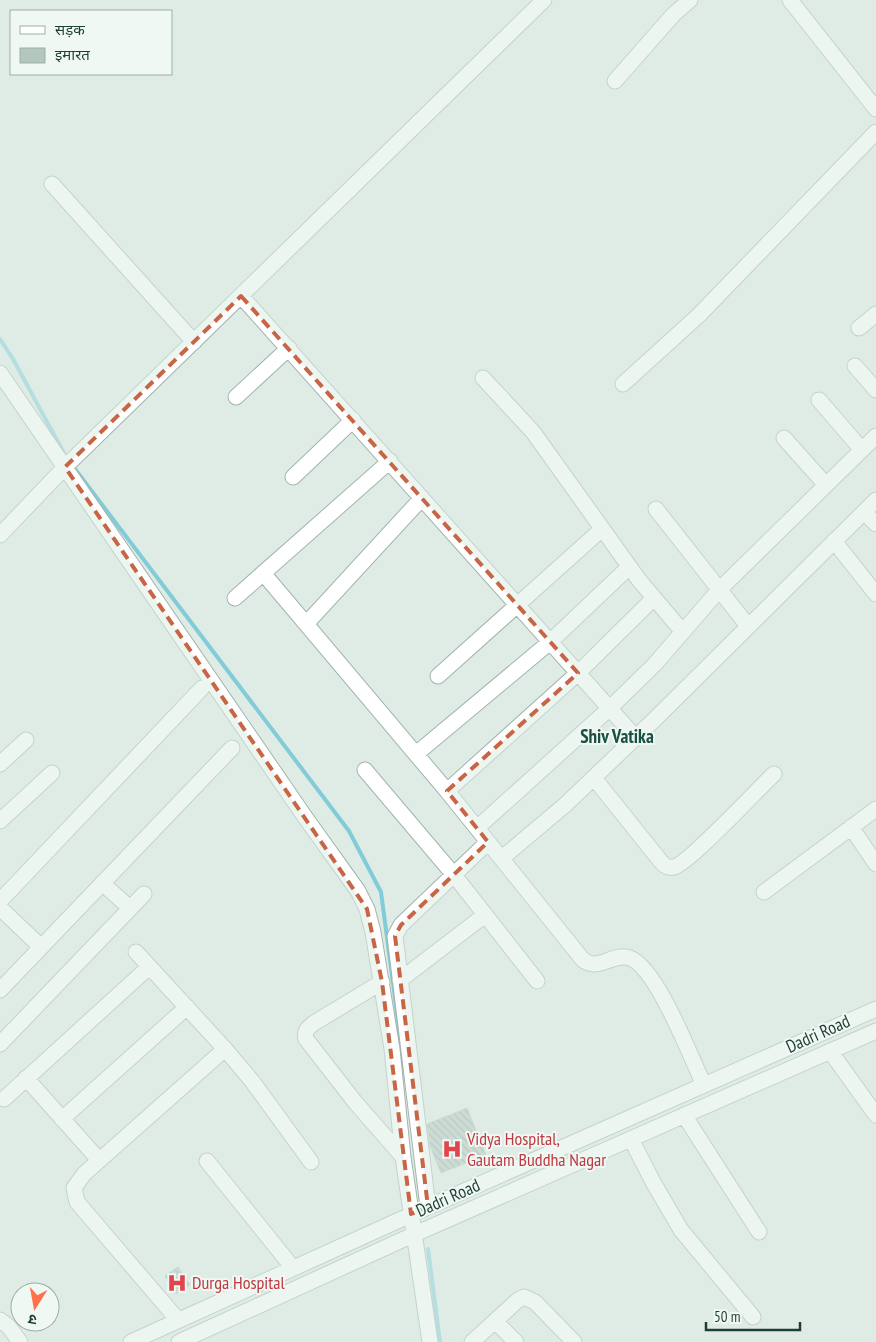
<svg xmlns="http://www.w3.org/2000/svg" width="876" height="1342" viewBox="0 0 876 1342" font-family="'PT Sans Narrow','Noto Sans Devanagari',sans-serif">
<style>
.lines{fill:none;stroke-linecap:round;stroke-linejoin:round}
.stream{stroke:#81ccd7;stroke-width:4}
.building{fill:url(#building-back-hatch);stroke:#b1c6bd}
.minor-casing{stroke:#a1b4ad;stroke-width:17}
.minor{stroke:#fff;stroke-width:15}
.marked{fill:none;stroke:#c76544;stroke-width:4;stroke-dasharray:10 6;stroke-linejoin:round}
.labels{text-anchor:middle;stroke-width:4;stroke-linejoin:round;paint-order:stroke}
.street-label{font-size:18px;fill:#1e3e34;stroke:#f0f8f4}
.health-label{font-size:18px;fill:#be3a42;stroke:#f0f8f4;text-anchor:start}
.neighbourhood-label{font-size:19px;font-weight:bold;fill:#195142;stroke:#f0f8f4}
</style>
<defs>
<pattern id="building-back-hatch" width="6" height="6" patternUnits="userSpaceOnUse" patternTransform="scale(1.25)"><rect width="6" height="6" fill="#b4c7bf"/><path d="M-1 5l2 2M0 0l6 6M5-1l2 2" fill="none" stroke="#92a39c"/></pattern>
</defs>
<rect width="100%" height="100%" fill="#dfece6"/>
<g class="lines">
<path class="stream" d="M0,339L13,359L66,457
M72,465L349,831L381,892L400,1036
M428,1249L440,1342"/>
</g>
<path class="building" d="M467,1108L486,1155L441,1173L430,1146L427,1124Z
M178,1267L190,1285L176,1294L165,1276Z"/>
<g class="lines">
<defs>
<path id="minor" d="M790,0L876,109
M615,81L673,15L690,0
M52,184L194,342
M241,296L636,738
M859,328L876,314
M855,366L876,390
M0,373L305,817L358,891L367,909L373,932L392,1049L403,1157L430,1342
M483,378L533,432L639,580L682,631
M623,384L699,315L876,132
M236,397L289,348
M819,400L862,450
M784,438L826,485
M293,477L353,420
M656,509L748,626
M864,512L876,524
M0,535L65,467L544,0
M834,541L876,594
M263,573L447,791L583,960C599,972 613,952 630,958C657,968 691,1058 704,1085
M235,598L390,461
M306,624L422,498
M438,676L602,529
M416,754L550,642L629,567
M0,764L26,740
M365,770L454,875L537,981
M594,778L658,858C662,863 666,869 674,867C688,864 758,789 774,774
M447,791L578,673L654,598
M0,821L52,773
M851,827L876,864
M477,828L610,708L655,664L719,590L876,436
M502,858L565,805L654,720L876,500
M102,883L130,908
M764,892L876,809
M0,901L202,688
M0,908L41,947
M136,952L225,1049L252,1081L311,1162
M400,980L485,915
M382,982L314,1023C308,1028 304,1030 306,1039L355,1102L403,1157
M0,990L232,748
M0,1044L144,894
M830,1051L876,1115
M26,1078L99,1160
M4,1099L149,967
M684,1115L759,1232
M62,1119L187,1007
M631,1139L653,1182L681,1230L753,1317
M207,1161L293,1268
M428,1207L395,936L401,925L488,842
M0,1320L9,1327L20,1342
M178,1320L77,1202L74,1188L84,1174L225,1049
M495,1321L516,1342
M131,1342L428,1207L876,1009
M179,1342L415,1234L876,1031
M472,1342L518,1300L524,1297L535,1302L574,1342"/>
</defs>
<use href="#minor" class="minor-casing"/>
<use href="#minor" class="minor"/>
</g>
<path d="M0 0H876V1342H0ZM241,296L578,673L447,791L488,842L401,925L395,936L428,1207L411,1214L382,982L367,909L65,467Z" fill="#dfece6" fill-opacity=".55" fill-rule="evenodd"/>
<path class="marked" d="M241,296L578,673L447,791L488,842L401,925L395,936L428,1207L411,1214L382,982L367,909L65,467Z"/>
<defs>
<symbol id="hospital-bare" viewBox="-9 -9 18 18"><path d="M-5-5h3v3.5h4V-5h3V5h-3V1.5h-4V5h-3Z" fill="#e0444e" stroke="#f0f8f4" stroke-width="2.5" paint-order="stroke"/></symbol>
</defs>
<g fill-rule="evenodd">
<use href="#hospital-bare" x="438" y="1135" width="28" height="28"/>
<use href="#hospital-bare" x="163" y="1269" width="28" height="28"/>
</g>
<g class="labels">
<g class="street-label">
<text transform="translate(818 1034) rotate(-24)" y="6">Dadri Road</text>
<text transform="translate(448 1198) rotate(-24)" y="6">Dadri Road</text>
</g>
<g class="health-label">
<text x="467" y="1145">Vidya Hospital,<tspan x="467" dy="21">Gautam Buddha Nagar</tspan></text>
<text x="192" y="1289">Durga Hospital</text>
</g>
<g class="neighbourhood-label">
<text x="617" y="743">Shiv Vatika</text>
</g>
</g>
<rect x="10" y="10" width="162" height="65" fill="#f0f8f4" stroke="#9caea7"/>
<rect x="20" y="26" width="25" height="8" fill="#ffffff" stroke="#9caea7"/>
<text x="55" y="35" font-size="15" fill="#1e3e34">सड़क</text>
<rect x="20" y="48" width="25" height="15" fill="#b4c7bf" stroke="#9caea7"/>
<text x="55" y="60" font-size="15" fill="#1e3e34">इमारत</text>
<g transform="translate(35 1307) rotate(191)"><circle r="24" fill="#f0f8f4" stroke="#9caea7"/>
<path d="M0-4L9 19L0 12L-9 19Z" fill="#ff724a"/>
<text y="-8" font-size="14" font-weight="bold" text-anchor="middle" fill="#1e3e34">उ</text>
</g>
<path d="M706 1322v8h94v-8" fill="none" stroke="#1e3e34" stroke-width="2.5"/>
<text x="714" y="1322" font-size="15" fill="#1e3e34" stroke="#f0f8f4" stroke-width="4" paint-order="stroke">50 m</text>
</svg>
